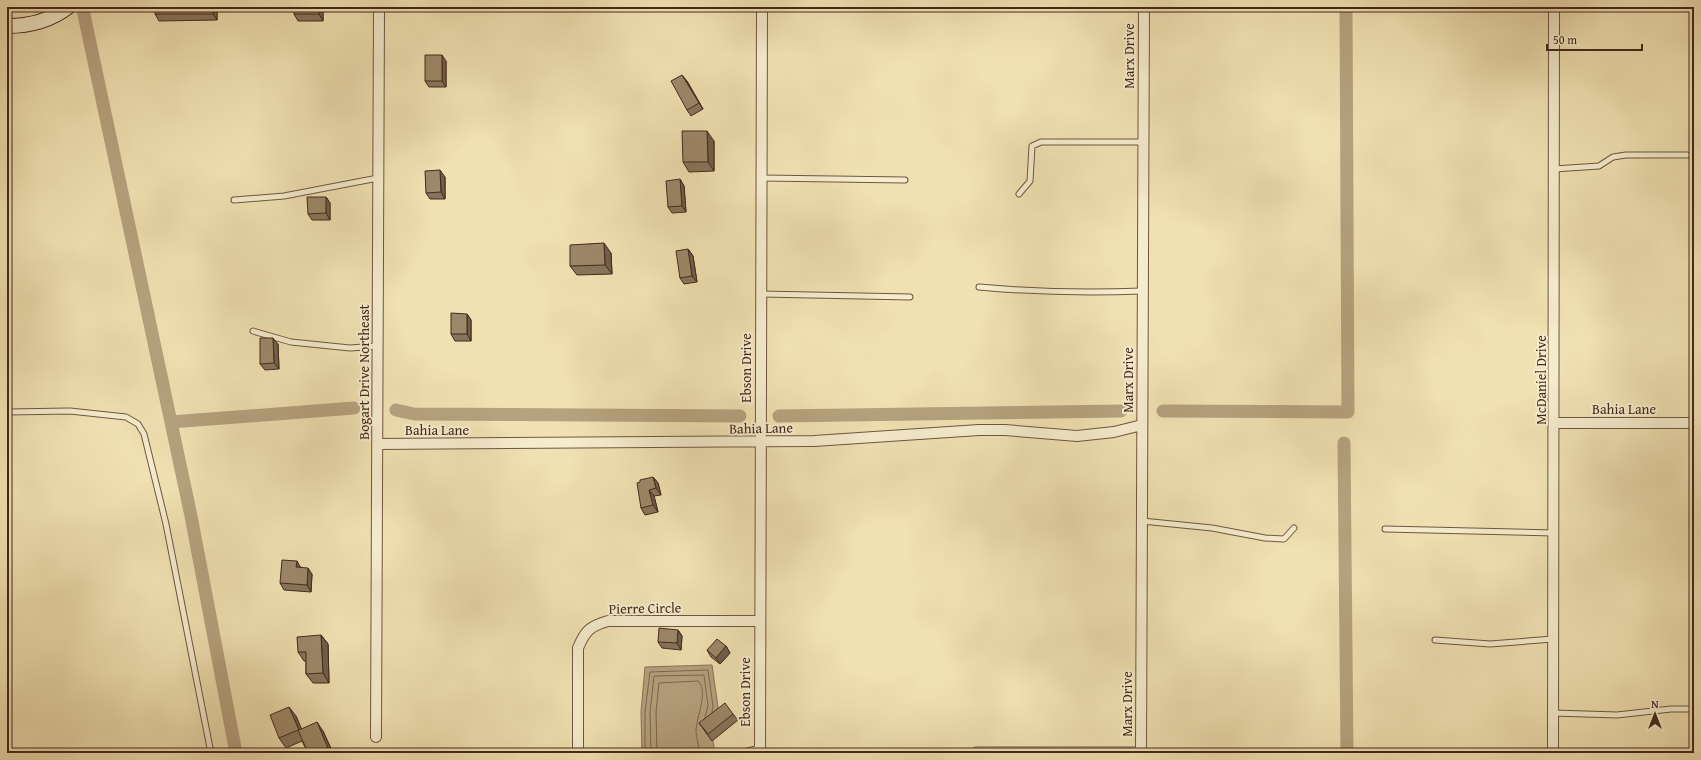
<svg xmlns="http://www.w3.org/2000/svg" width="1701" height="760" viewBox="0 0 1701 760" font-family="'Gentium Book Plus',serif">
<style>
.water{fill:#b6a27f;stroke:#887157}
.lines{fill:none;stroke-linecap:round;stroke-linejoin:round}
.shore{stroke:#7d654d;stroke-width:1}
.canal{stroke:#b6a27f;stroke-width:13}
.lane-casing{stroke:#6f5641;stroke-width:7}
.street-casing{stroke:#6f5641;stroke-width:12}
.secondary-casing{stroke:#44281b;stroke-width:16}
.lane{stroke:#f5eccd;stroke-width:5}
.street{stroke:#f5eccd;stroke-width:10}
.secondary{stroke:#f5eccd;stroke-width:14}
.wall{fill:#87755b;stroke:#44281b}
.shaded-wall{fill:#6e5f4a;stroke:#44281b}
.building{fill:#9d886a;stroke:#44281b}
.labels{text-anchor:middle;stroke-width:4;stroke-linejoin:round;paint-order:stroke}
.street-label{font-size:14px;fill:#44281b;stroke:#f5eccd}
</style>
<rect width="100%" height="100%" fill="#f0e1b2"/>
<filter id="stains"><feTurbulence type="fractalNoise" baseFrequency=".005" numOctaves="4"/><feColorMatrix values="0 0 0 0 .2 0 0 0 0 .09 0 0 0 0 .02 0 0 0 .5 -.17"/></filter>
<radialGradient id="worn" r=".72"><stop offset=".6" stop-color="#630" stop-opacity="0"/><stop offset="1" stop-color="#630" stop-opacity=".3"/></radialGradient>
<path class="water" d="M712,665L718,707L711,730L715,753H642L641,712L645,667Z"/>
<g class="lines">
<path class="shore" d="M645,753V712L650,672L708,670L713,706L712,712
M651,753L650,712L654,676L704,675L708,706L705,717
M657,753L656,712L659,683L698,681C709,691 696,718 696,731C696,738 699,746 700,753"/>
<path class="canal" d="M83,10L191,516L236,753
M396,410L414,414L740,416
M1163,411L1348,412L1346,7
M779,416L1121,411
M171,422L354,408
M1344,443L1347,753"/>
<defs>
<path id="lane" d="M1554,169L1599,166L1613,157L1626,155H1687
M761,178L905,180
M1019,194L1030,181L1032,146L1041,142H1142
M234,200L284,196L378,178
M979,287C1033,292 1088,293 1142,291
M761,294L910,297
M253,331L291,342L350,348L378,346
M7,412L70,411L126,417L138,424L144,434L166,524L211,753
M1142,521L1212,528L1265,538L1284,539L1294,528
M1385,529L1554,533
M1435,640L1490,644L1553,639
M1553,713L1617,715L1671,709H1694
M976,750H1141
M739,753L760,748"/>
<path id="street" d="M1555,423H1694
M378,444L814,441L979,430H1005L1077,436L1114,432L1142,425
M376,737L379,7
M578,753V648C585,631 590,626 608,621H759
M760,753L762,7
M1141,753L1144,7
M1553,753L1554,7"/>
<path id="secondary" d="M7,26C29,26 50,21 68,7"/>
</defs>
<use href="#lane" class="lane-casing"/>
<use href="#street" class="street-casing"/>
<use href="#secondary" class="secondary-casing"/>
<use href="#lane" class="lane"/>
<use href="#street" class="street"/>
<use href="#secondary" class="secondary"/>
</g>
<path class="wall" d="M217,7V20L159,21L155,14Z
M323,7V21H298L294,14Z
M446,61V87H429L425,81Z
M687,81L703,109L691,116L687,110Z
M714,141V171L689,172L683,162Z
M445,177V199H430L426,193Z
M680,179L684,186L686,212L672,213L668,207Z
M326,197L330,203V220H312L308,214Z
M688,249L693,256L697,282L684,284L680,278Z
M611,253L612,274L577,275L570,266Z
M467,314L471,320V341H455L451,334Z
M278,344L279,369L265,370L260,364Z
M653,477L658,483L661,495L654,496L658,512L645,515L641,508Z
M301,567L312,574L311,592L284,590L280,583Z
M678,630L682,636L681,650L662,648L658,642Z
M321,635L328,644L329,683H313L306,674V661H304L298,652Z
M726,646L730,653L720,664L711,657L707,650Z
M733,714L738,720L712,741L699,723Z
M296,716L301,729L323,731L333,753H308L302,741L286,748L279,738Z"/>
<path class="shaded-wall" d="M213,7H217V20L213,14Z
M319,7H323V21L319,14Z
M442,55L446,61V87L442,81Z
M682,75L687,81L703,109L699,103Z
M707,131L714,141V171L708,162Z
M440,170L445,177V199L441,192Z
M680,179L684,186L686,212L682,206Z
M326,197L330,203V220L326,213Z
M604,243L611,253L612,274L605,265Z
M688,249L693,256L697,282L692,276Z
M467,314L471,320V341L467,334Z
M273,338L278,344L279,369L274,363Z
M653,477L658,483L661,495L656,488Z
M649,490L654,496L658,512L653,505Z
M297,561L301,568L296,567Z
M308,568L312,574L311,592L307,585Z
M678,630L682,636L681,650L677,643Z
M321,635L328,644L329,683L323,673Z
M726,646L730,653L720,664L716,658Z
M289,707L296,716L306,739L299,730Z
M317,722L323,731L333,753H330Z"/>
<path class="building" d="M155,7H213V14H155Z
M294,7H319V14H294Z
M425,55H442V81H425Z
M682,75L699,103L687,110L671,81Z
M682,131H707L708,162H683Z
M440,170L441,192L426,193L425,171Z
M680,179L682,206L668,207L666,181Z
M307,197H326V213L308,214Z
M604,243L605,265L570,266V245Z
M688,249L692,276L680,278L676,251Z
M451,313L467,314V334H451Z
M260,338H273L274,363L260,364Z
M653,477L656,488L649,490L653,505L641,508L637,483L640,482V480Z
M282,560L297,561L296,567L308,568L307,585L280,583Z
M659,628L678,630L677,643L658,642Z
M321,635L323,673L306,674V652H298L297,637Z
M717,639L726,646L716,658L707,650Z
M725,703L733,714L708,734L699,723Z
M289,707L299,730L317,722L330,753H313V752L311,753H308L298,730L279,738L270,715Z"/>
<g class="labels">
<g class="street-label">
<text transform="translate(1129 56) rotate(-90)" y="5">Marx Drive</text>
<text transform="translate(746 368) rotate(-90)" y="5">Ebson Drive</text>
<text transform="translate(364 372) rotate(-90)" y="5">Bogart Drive Northeast</text>
<text transform="translate(1128 380) rotate(-90)" y="5">Marx Drive</text>
<text transform="translate(1541 380) rotate(-90)" y="5">McDaniel Drive</text>
<text x="1624" y="414">Bahia Lane</text>
<text transform="translate(761 428) rotate(-1)" y="5">Bahia Lane</text>
<text x="437" y="435">Bahia Lane</text>
<text transform="translate(645 608) rotate(-1)" y="5">Pierre Circle</text>
<text transform="translate(745 692) rotate(-90)" y="5">Ebson Drive</text>
<text transform="translate(1127 704) rotate(-90)" y="5">Marx Drive</text>
</g>
</g>
<rect width="1701" height="760" fill="none" stroke="#f0e1b2" stroke-width="24"/>
<rect x="8" y="8" width="1685" height="744" fill="none" stroke="#44281b" stroke-width="2"/>
<rect x="12" y="12" width="1677" height="736" fill="none" stroke="#44281b"/>
<g transform="translate(1655 714)" stroke="#f5eccd" stroke-width="3" paint-order="stroke">
<path d="M0-3L7 15L0 10L-7 15Z" fill="#44281b"/>
<text y="-6" font-size="11" font-weight="bold" text-anchor="middle" fill="#44281b">N</text>
</g>
<path d="M1547 44v6h95v-6" fill="none" stroke="#44281b" stroke-width="2"/>
<text x="1553" y="44" font-size="12" fill="#44281b" stroke="#f5eccd" stroke-width="3" paint-order="stroke">50 m</text>
<rect width="100%" height="100%" filter="url(#stains)"/>
<rect width="100%" height="100%" fill="url(#worn)"/>
</svg>
